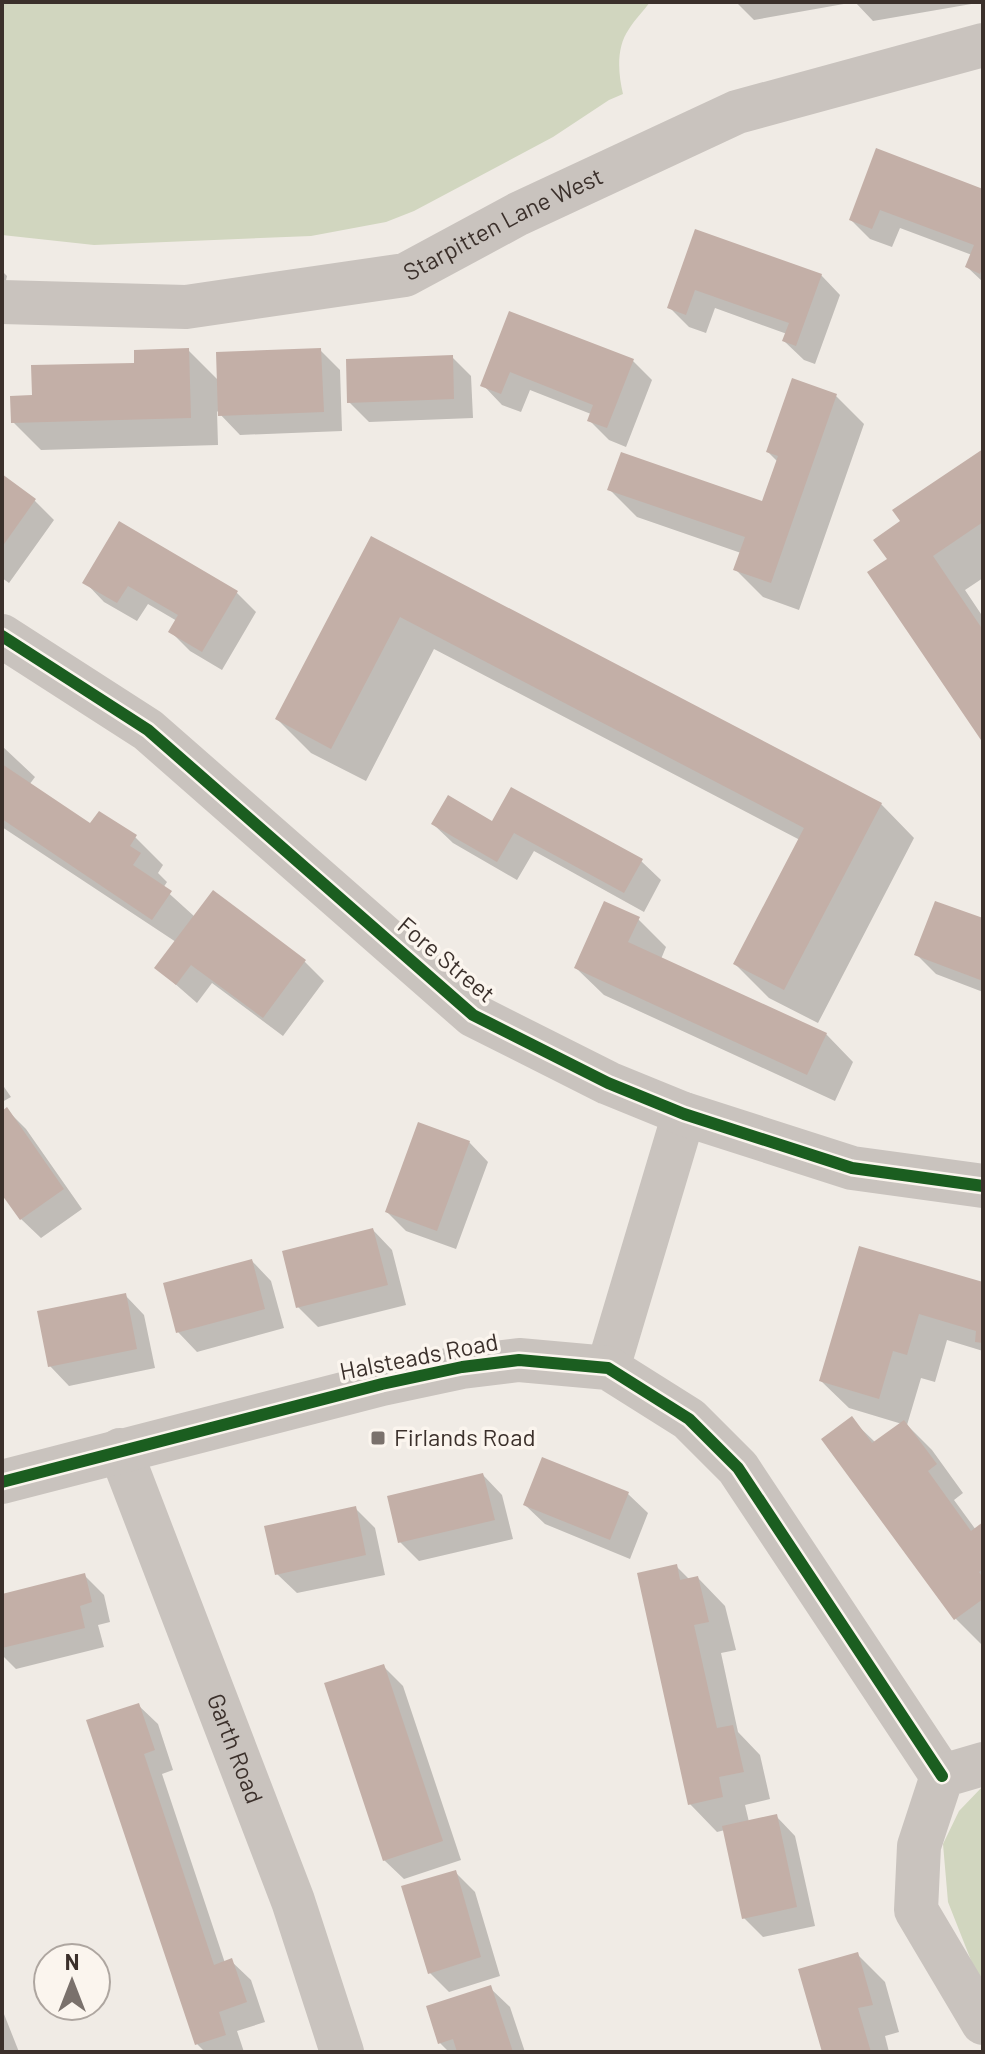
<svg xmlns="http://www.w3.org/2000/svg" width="985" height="2054" viewBox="0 0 985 2054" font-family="Barlow,sans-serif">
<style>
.green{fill:#d1d6bf}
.shadow{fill:#0003}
.building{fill:#c3afa7}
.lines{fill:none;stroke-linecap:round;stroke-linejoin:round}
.minor{stroke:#c9c3be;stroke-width:44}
.tertiary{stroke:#c9c3be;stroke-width:44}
.cycleway-casing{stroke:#fbf5ee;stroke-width:17}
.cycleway{stroke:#1b5e20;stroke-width:12}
.poi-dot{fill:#7a716c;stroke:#fbf5ee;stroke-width:3}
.labels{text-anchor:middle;stroke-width:7;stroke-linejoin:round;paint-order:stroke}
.street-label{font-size:24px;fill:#3b302b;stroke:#fbf5ee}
.poi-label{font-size:24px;fill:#3b302b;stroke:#fbf5ee;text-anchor:start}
</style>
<rect width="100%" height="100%" fill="#f0ebe5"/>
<path class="green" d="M2,2H650C643,12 635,19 629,29C616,47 618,73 623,94L609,100L553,137L414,211L386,222L311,236L94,245L2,235Z
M983,1786V1983L976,1973L948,1902L943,1844L959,1811Z"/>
<path class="shadow" d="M736,2H983L873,21L855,2L754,20Z
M877,151L983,191V282L967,267L972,255L900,228L892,247L870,239L851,220Z
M696,232L821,275L840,295L815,364L804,360L784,341L787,334L715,308L706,333L689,327L669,307Z
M2,271L7,276L2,297Z
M510,313L632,360L652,380L626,447L609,440L589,420L591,414L530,390L521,412L502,405L483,385Z
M188,350L219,381L320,350L340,370L342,431L240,435L217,411L218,445L41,450L13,422L34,397Z
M452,357L471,376L473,418L369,422L349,402Z
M836,396L864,424L799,610L763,597L735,569L741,553L637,517L609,489L764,503L778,462L768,452Z
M983,451V578L965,590L983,617V740L889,559L903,522Z
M2,476L35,501L54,520L9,583L2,578Z
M120,523L237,593L256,612L222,670L190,651L171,632L177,621L148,604L137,621L104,602L85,582Z
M372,538L881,804L914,838L818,1023L769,998L735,964L800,840L434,649L366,781L311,753L277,719Z
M2,746L35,777L29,785L91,826L135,837L163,865L158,873L167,882L163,888L195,917L305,962L324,981L283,1036L212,983L197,1003L157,968L176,942L2,827Z
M433,824H493L641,861L661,880L644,912L534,851L517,880L453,843Z
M638,919L666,947L661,959L826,1034L853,1062L835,1101L604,995L576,968Z
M983,921V992L936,974L917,955Z
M2,1084L11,1097L2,1102Z
M7,1110L26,1129L82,1209L41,1238L21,1219L2,1192V1113Z
M469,1142L488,1162L456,1249L406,1231L387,1212Z
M373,1230L392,1250L406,1305L318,1327L298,1307Z
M861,1248L983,1284V1351L947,1340L935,1382L921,1378L907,1425L932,1450L963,1493L954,1500L976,1530L983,1525V1646L956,1619L851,1419L876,1443L902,1424L849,1408L821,1381Z
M252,1261L271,1281L284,1328L197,1352L178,1332Z
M125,1295L144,1315L155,1368L69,1386L50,1366Z
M483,1475L502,1495L513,1539L419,1561L400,1542Z
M628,1494L648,1513L630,1559L545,1524L525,1505Z
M355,1508L375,1528L385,1575L297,1593L277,1574Z
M676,1566L690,1580L698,1578L725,1606L736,1650L721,1653L738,1732L760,1755L770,1799L745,1805L749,1822L776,1816L795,1836L815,1926L763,1937L744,1918L725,1830L717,1832L690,1804Z
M84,1575L104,1595L110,1622L98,1625L104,1647L16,1669L2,1655V1596Z
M384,1667L403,1686L461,1860L404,1879L384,1860Z
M138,1705L158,1724L173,1770L162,1774L225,1963L231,1961L251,1980L265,2022L237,2031L244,2052H205L197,2044L89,1721Z
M455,1872L475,1892L500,1976L449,1992L429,1972Z
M857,1954L885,1982L899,2032L885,2036L889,2052H825Z
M490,1988L510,2007L525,2052H449L440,2043Z
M2,2009L19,2052H2Z"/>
<path class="building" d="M876,148L983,189V266L980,274L965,267L974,245L880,210L872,229L849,220Z
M695,229L822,274L796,346L782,341L789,323L695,290L686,315L667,308Z
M509,311L634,359L607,428L587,421L593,405L510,372L501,394L480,386Z
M189,348L191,418L11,423L10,396L32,395L31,365L134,363V350Z
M321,348L324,412L218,416L216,352Z
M453,355L454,399L347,403L346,359Z
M792,378L837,394L771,583L733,570L745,537L607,490L621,452L762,501L778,456L766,452Z
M983,449V522L933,556L983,630V743L867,572L887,559L873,540L900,521L892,510Z
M2,474L36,499L2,547Z
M119,521L238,591L202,652L168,632L178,615L128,586L117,603L82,583Z
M371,536L882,803L784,990L733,964L804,828L400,617L331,749L275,719Z
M2,764L90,823L99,811L137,835L130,846L141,853L133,865L172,891L152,920L2,819Z
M511,787L643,859L624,893L514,833L497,862L431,824L448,795L492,821Z
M213,890L306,960L263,1018L191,965L176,985L154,968Z
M604,901L640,917L628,942L827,1033L807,1075L574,968Z
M935,901L983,918V981L914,955Z
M7,1107L64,1189L20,1220L2,1195V1111Z
M418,1122L470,1141L437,1231L385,1212Z
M373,1228L388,1285L296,1308L282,1251Z
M859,1246L983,1282V1343L975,1342L976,1331L919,1314L907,1355L893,1351L879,1399L819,1381Z
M252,1259L265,1309L176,1333L163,1283Z
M126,1293L137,1349L48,1367L37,1311Z
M852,1416L872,1443L904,1420L937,1464L928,1471L971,1531L983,1522V1569L979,1572L983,1578V1599L954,1620L821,1439Z
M542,1457L629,1492L610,1540L523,1505Z
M483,1473L495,1520L398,1543L387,1496Z
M356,1506L366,1555L275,1575L264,1526Z
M677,1564L680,1580L698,1576L709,1622L694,1625L717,1728L733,1725L744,1772L719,1777L723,1797L688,1805L637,1573Z
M85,1573L92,1602L80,1606L85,1628L2,1648V1594Z
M384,1664L443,1841L383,1861L324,1683Z
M139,1703L155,1750L144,1754L214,1965L232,1958L247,2002L219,2012L226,2035L195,2045L86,1720Z
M777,1814L797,1907L742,1919L722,1826Z
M456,1870L481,1957L428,1974L401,1886Z
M858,1952L873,2005L858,2008L871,2052H822L798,1969Z
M491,1985L513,2052H457L453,2039L438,2044L426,2006Z"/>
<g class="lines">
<g class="minor">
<path id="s1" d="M2,302L186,307L405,275L518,214L737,112L983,45"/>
<path d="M608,1368L684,1114"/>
<path id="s2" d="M120,1450L293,1901L342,2052"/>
<path d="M2,1482L382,1384L462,1367L519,1360L608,1368L689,1419L738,1468L942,1776"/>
<path d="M983,1764L942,1776L919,1846L916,1910L983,2023"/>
</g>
<path class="tertiary" d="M2,636L148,730L473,1015L608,1083L684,1114L852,1168L983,1186"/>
<defs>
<path id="cycleway" d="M2,636L148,730L473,1015L608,1083L684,1114L852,1168L983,1186
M2,1482L382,1384L462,1367L519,1360L608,1368L689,1419L738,1468L942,1776"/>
</defs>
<use href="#cycleway" class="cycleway-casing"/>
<use href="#cycleway" class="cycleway"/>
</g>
<rect class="poi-dot" x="370" y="1430" width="16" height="16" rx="4"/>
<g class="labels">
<g class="street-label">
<text dy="8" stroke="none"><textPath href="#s1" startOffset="516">Starpitten Lane West</textPath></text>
<text transform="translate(446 960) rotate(40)" y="8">Fore Street</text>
<text transform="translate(419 1357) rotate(-11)" y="8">Halsteads Road</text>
<text dy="8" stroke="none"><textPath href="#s2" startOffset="320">Garth Road</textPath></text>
</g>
<g class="poi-label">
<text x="394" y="1446">Firlands Road</text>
</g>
</g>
<rect width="985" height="2054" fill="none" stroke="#3b302b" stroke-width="8"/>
<g transform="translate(72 1982)"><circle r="38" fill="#fbf5ee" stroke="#aea6a0" stroke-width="2"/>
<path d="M0-6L14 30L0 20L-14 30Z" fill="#7a716c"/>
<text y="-12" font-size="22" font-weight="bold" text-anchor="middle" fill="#3b302b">N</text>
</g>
</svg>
